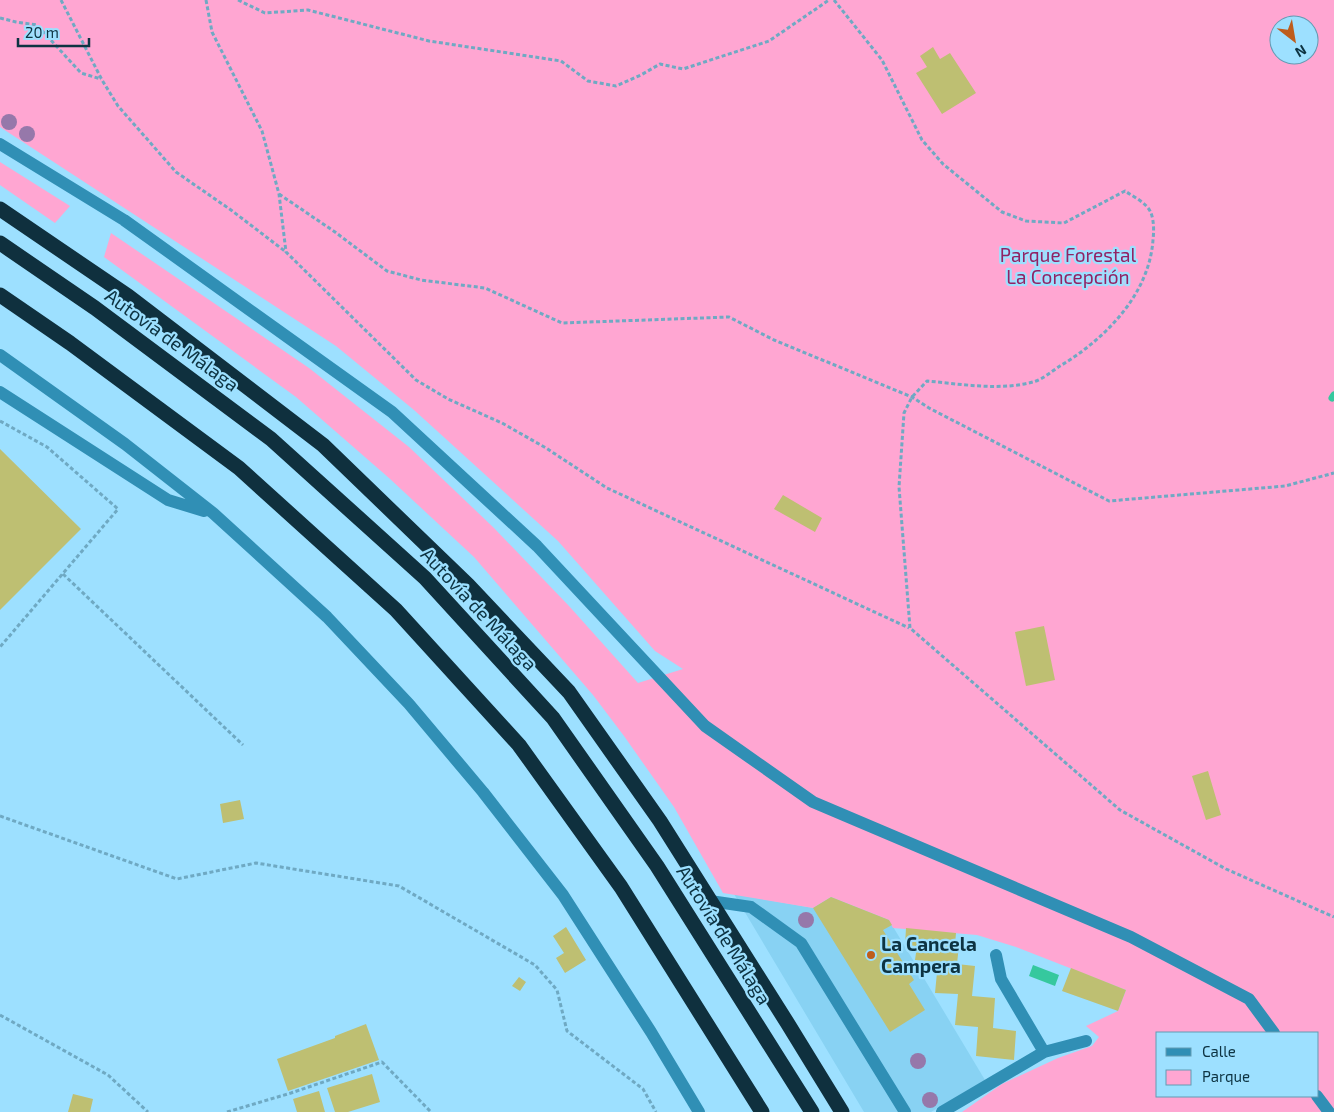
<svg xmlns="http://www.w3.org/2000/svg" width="1334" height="1112" viewBox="0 0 1334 1112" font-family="'Exo 2',sans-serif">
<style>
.built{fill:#88d2f3}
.green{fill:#ffa6d2;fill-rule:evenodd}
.water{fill:#36c89e}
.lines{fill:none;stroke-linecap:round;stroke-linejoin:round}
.stream{stroke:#36c89e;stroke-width:7}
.building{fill:#bebf72}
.path{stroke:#6fa9c3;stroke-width:3;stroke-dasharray:4 2.5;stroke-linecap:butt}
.minor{stroke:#308fb5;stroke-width:12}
.highway{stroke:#0f303e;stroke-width:15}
.tree{fill:#9678aa}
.poi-dot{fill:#be5d1c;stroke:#9de0ff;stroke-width:2}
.labels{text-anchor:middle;stroke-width:4.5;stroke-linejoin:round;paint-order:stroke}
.park-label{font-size:19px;fill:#912264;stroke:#9de0ff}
.street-label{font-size:19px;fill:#0d3342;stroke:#9de0ff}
.poi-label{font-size:19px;font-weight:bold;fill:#0d3342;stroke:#9de0ff;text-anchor:start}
</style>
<rect width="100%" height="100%" fill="#9de0ff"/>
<path class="built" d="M734,894L813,908L831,897L889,920L985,1080L931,1112H864Z"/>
<path class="green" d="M0,0H1334V1112H962L1002,1084L1058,1058L1092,1046L1099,1037L1086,1026L1118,1011L1126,990L1016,947L977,935L893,928L889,920L831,897L813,908L723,893L674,807L624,736L593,695L474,557L389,478L296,397L104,257L111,233L309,368L409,447L494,528L569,606L638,683L683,669L655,651L558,541L414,410L336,346L0,127ZM1279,25H1309V55H1279ZM1158,1033H1318V1096H1158Z
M0,162L70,206L55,223L0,185Z"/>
<path class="water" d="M1033,965L1059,975L1055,986L1029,976Z"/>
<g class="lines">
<path class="stream" d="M1332,398L1334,395"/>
</g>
<path class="building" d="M933,47L940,59L950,53L976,93L942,114L916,73L927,67L920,56Z
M0,449L81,529L0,610Z
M783,495L822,518L815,532L774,509Z
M1044,626L1055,680L1026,686L1015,632Z
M1208,771L1221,815L1206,820L1192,776Z
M240,800L244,819L223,823L220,804Z
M831,897L889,920L892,925L883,930L914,980L909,984L925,1010L890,1032L813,908Z
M566,927L586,960L565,973L556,958L564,953L553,936Z
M906,928L956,933L955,944L959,945L957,964L975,966L972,996L995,998L993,1028L1016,1031L1014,1060L976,1056L978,1027L955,1025L958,994L935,993L938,962L915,960L917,946L905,945Z
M1071,968L1126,990L1118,1011L1062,991Z
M519,977L526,982L520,991L512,986Z
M366,1024L379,1060L288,1091L277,1059L335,1038V1036Z
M372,1074L380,1102L348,1112H335L327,1088Z
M319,1091L325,1112H297L293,1099Z
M73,1094L93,1099L90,1112H68Z"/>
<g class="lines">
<path class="path" d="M61,0L102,80L118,106L176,172L231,210L286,252
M206,0L212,32L262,131L279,194L286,252L416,380L448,399L502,423L546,448L607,488L909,628
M238,0L265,13L308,10L429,41L561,61L588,81L616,86L641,75L660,64L683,69L769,41L829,0
M834,0L882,60L922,140L943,164L1002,212L1026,221L1064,223L1125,191C1134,197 1147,203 1151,213C1154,221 1154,231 1153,240C1149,295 1105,339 1060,366C1052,371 1042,380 1033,382C1000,391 961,384 927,381L912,397L904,413L899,487L910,628L1120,810L1226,869L1334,917
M0,18L16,22L37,25L81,73L101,79
M279,194L335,232L387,271L421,280L485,288L562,323L729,317L774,340L912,397L929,408L1109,501L1285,486L1334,473
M0,421L47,447L118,509L0,647
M63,574L243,745
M0,816L177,879L256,863L399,886L535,965L557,990L567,1031L643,1089L656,1112
M0,1015L108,1075L148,1112
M227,1112L291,1093L382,1062L431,1112"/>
<path class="minor" d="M0,144L124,220L392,412L537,546L705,726L813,802L1131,937L1249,999L1274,1033
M0,355L125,444L213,513L327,617L409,704L483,792L563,895L651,1032L699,1112
M0,392L168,500L204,511
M710,901L751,907L801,943L905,1112
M996,955L1001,979L1044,1052
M1317,1096L1329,1112
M942,1112L1044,1052L1086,1041"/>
<path class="highway" d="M0,209L128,296L323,445L468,585L569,692L660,821L788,1024L842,1112
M0,243L95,308L271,439L425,578L553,718L657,866L812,1112
M0,295L70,343L239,468L396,610L519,745L621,887L762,1112"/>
</g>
<g class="tree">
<circle cx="9" cy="122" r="8"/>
<circle cx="27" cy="134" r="8"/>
<circle cx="806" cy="920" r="8"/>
<circle cx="918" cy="1061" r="8"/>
<circle cx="930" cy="1100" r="8"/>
</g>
<circle class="poi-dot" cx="871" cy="955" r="5"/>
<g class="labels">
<g class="park-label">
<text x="1068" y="262">Parque Forestal<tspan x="1068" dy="22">La Concepción</tspan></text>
</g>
<g class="street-label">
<text transform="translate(172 340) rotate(36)" y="7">Autovía de Málaga</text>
<text transform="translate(479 609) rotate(47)" y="7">Autovía de Málaga</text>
<text transform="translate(724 935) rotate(58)" y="7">Autovía de Málaga</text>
</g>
<g class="poi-label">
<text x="881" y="951">La Cancela<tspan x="881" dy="22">Campera</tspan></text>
</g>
</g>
<rect x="1156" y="1032" width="162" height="65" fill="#9de0ff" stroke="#639bb3"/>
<rect x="1166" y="1048" width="25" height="8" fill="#308fb5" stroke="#639bb3"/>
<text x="1202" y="1057" font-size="15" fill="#0d3342">Calle</text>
<rect x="1166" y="1070" width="25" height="15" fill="#ffa6d2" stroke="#639bb3"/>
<text x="1202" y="1082" font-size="15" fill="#0d3342">Parque</text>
<g transform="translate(1294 40) rotate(149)"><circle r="24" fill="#9de0ff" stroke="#639bb3"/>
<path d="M0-4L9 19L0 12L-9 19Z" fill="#be5d1c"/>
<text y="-8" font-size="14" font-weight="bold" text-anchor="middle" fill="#0d3342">N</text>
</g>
<path d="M18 38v8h71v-8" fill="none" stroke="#0d3342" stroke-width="2.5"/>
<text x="25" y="38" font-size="15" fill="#0d3342" stroke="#9de0ff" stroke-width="4" paint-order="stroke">20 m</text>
</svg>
